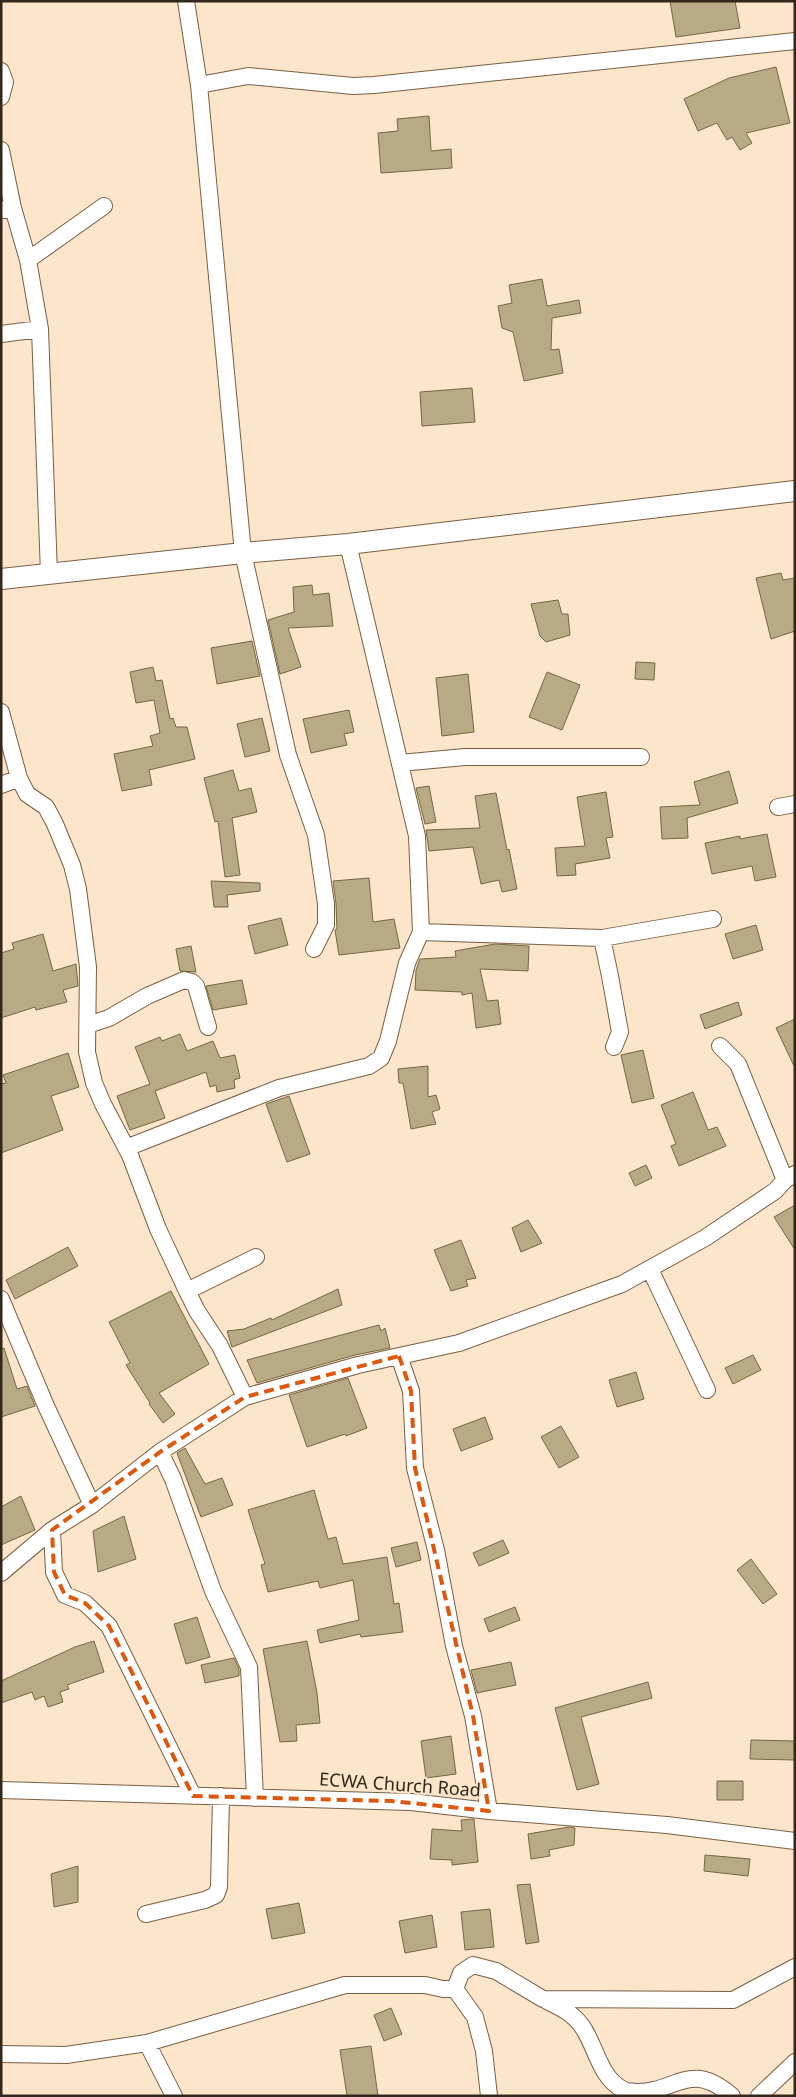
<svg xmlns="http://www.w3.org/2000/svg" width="796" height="2097" viewBox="0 0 796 2097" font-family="'Noto Sans',sans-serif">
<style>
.building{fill:#b8aa84;stroke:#756744}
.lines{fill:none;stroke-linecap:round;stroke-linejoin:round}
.minor-casing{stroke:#785f42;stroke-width:18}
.tertiary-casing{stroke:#785f42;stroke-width:22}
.minor{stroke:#fff;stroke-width:16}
.tertiary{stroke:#fff;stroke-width:20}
.marked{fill:none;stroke:#df560d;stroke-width:4;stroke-dasharray:10 6;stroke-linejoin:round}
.labels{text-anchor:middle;stroke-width:4.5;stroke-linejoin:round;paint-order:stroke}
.street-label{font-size:18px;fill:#32271b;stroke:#fce5cb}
</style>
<rect width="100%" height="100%" fill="#fce5cb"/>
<path class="building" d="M670,1H735L740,28L676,37Z
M776,67L790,123L746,133L752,143L740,150L732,137L727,140L717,123L698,131L684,99L729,78Z
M429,116L431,151L451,149L452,168L381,173L378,133L398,131L397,119Z
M542,279L547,306L579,300L581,313L552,318L551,350L559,349L563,373L524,381L513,332L502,328L498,306L512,303L509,285Z
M472,388L475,422L422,426L420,392Z
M781,573L783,580L795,578V631L771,639L756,578Z
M312,585L313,595L329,593L333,626L288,628L301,667L280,674L268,620L294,612L293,587Z
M558,600L562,614H568L570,635L546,642L540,636L531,604Z
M252,641L260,676L217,684L211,648Z
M636,662L655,663L654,680L635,679Z
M153,667L156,681L162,680L170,719L173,718L176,727H187L195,759L149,770L152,785L122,791L114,754L153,746L150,736L160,733L154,700L136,703L130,672Z
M547,672L580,685L562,730L529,717Z
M468,674L474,732L442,736L436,678Z
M349,710L354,732L344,734L347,745L311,753L303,719Z
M262,718L270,751L245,757L237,724Z
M233,770L239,791L251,788L257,812L232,818L240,875L225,877L218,821L215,822L204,778Z
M729,771L738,803L687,818L688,838L662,839L660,807L700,805L694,782Z
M429,786L436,822L425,824L416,788Z
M606,792L613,837L606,838L610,858L575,864L576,875L557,876L555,848L585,846L577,797Z
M496,793L507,850L509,849L517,889L502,892L499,880L481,884L473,847L429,851L426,830L480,828L475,796Z
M767,834L776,877L755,881L752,866L712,874L705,843L740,836V839Z
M369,878L373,922L394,919L400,948L339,955L335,930L337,929L336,904L333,881Z
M211,881L260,883V891L227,895L228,907H214Z
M281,918L288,945L255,954L248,926Z
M756,925L763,950L733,959L725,934Z
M43,934L53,971L76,964L78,986L63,990L67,1002L36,1010L35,1007L1,1018V953L14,949L12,943Z
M495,944L529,946L528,971L480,969L487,1001L498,1000L501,1024L476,1028L472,993L462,995V992L415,990L416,970L420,959L456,957L455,951Z
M191,946L196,972L180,971L176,949Z
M242,980L247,1004L213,1010L206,986Z
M738,1002L742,1015L705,1029L700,1015Z
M795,1019V1068L776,1028Z
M180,1034L187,1051L213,1041L220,1058L235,1055L240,1078L234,1080L235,1088L217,1092L216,1085L210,1087L206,1072L155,1091L165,1118L130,1130L117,1096L150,1084L135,1047L160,1037L162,1041Z
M643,1050L654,1098L632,1103L621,1055Z
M68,1053L79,1087L51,1096L63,1130L1,1153V1084L6,1083L3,1075Z
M428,1066V1097L436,1095L440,1109L432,1112L436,1124L411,1129L403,1083H399L398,1069Z
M693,1092L708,1130L717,1127L726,1146L679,1166L671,1146L676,1144L661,1105Z
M289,1096L310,1154L287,1162L266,1104Z
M646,1165L652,1178L635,1186L629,1173Z
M795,1205V1250L774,1217Z
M528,1220L542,1243L521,1252L512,1228Z
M461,1240L476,1278L466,1280L468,1286L451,1291L434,1250Z
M68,1247L78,1266L15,1299L6,1280Z
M338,1289L342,1305L232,1347L227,1331L244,1329L271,1318L272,1320Z
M171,1291L209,1364L159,1393L175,1414L163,1423L149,1404L150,1403L126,1365L130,1363L109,1322Z
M379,1325L381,1331L385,1328L390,1348L355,1355L257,1383L247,1360Z
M4,1348L17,1389L27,1386L35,1406L1,1417V1349Z
M753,1355L761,1370L733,1384L725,1368Z
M636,1372L644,1399L617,1407L609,1380Z
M348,1378L367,1428L346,1436L345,1434L307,1447L289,1395Z
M485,1417L493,1439L461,1451L453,1429Z
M561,1426L579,1457L559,1468L541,1437Z
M185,1448L205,1484L222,1478L233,1505L201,1517L177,1453Z
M314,1490L328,1539L336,1537L343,1564L387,1557L394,1604L399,1603L403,1632L361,1637L360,1634L320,1643L317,1630L359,1620L353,1580L320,1588L318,1581L268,1592L261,1565L265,1564L248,1510Z
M21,1496L35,1530L1,1545V1507Z
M124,1516L136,1559L98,1572L93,1531Z
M503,1540L509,1553L479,1566L473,1553Z
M417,1542L421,1560L396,1567L391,1548Z
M751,1559L777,1594L763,1604L737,1570Z
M515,1607L520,1620L489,1632L484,1619Z
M197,1617L210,1657L186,1664L174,1624Z
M94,1641L104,1672L67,1685L69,1689L60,1692L63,1702L48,1707L44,1696L35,1700L32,1692L1,1703V1681L75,1647Z
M307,1641L317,1693L320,1723L296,1725L297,1741L280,1742L263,1649Z
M234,1658L239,1669V1676L205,1683L201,1665Z
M511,1662L516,1685L477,1693L471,1670Z
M648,1682L652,1698L581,1717L599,1784L577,1790L555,1708Z
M451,1736L456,1774L426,1778L421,1741Z
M751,1740L795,1741V1760L750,1759Z
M717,1781H743V1800H717Z
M474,1819L478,1862L452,1865V1860L430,1859L432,1829L462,1831L461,1820Z
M569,1827L575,1828L574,1845L549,1850L550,1856L531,1859L528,1834Z
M705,1855L750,1859L748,1876L704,1871Z
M78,1866V1902L54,1907L51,1874Z
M530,1884L539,1942L526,1944L517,1885Z
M299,1903L305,1933L272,1939L266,1909Z
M490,1909L494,1947L465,1950L461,1912Z
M432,1915L437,1947L405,1953L399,1921Z
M391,2008L402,2034L384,2041L374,2015Z
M371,2046L378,2096H347L340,2050Z"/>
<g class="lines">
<defs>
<path id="minor" d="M186,1L199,85L243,553L288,755L316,835L326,904V925L314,949
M1,71L5,82L1,97
M199,85L248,76L353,86L374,85L795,41
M1,150L13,208
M1,210L13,208L28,260
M1,334L40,329
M49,574L40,329L28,260L104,206
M1,712L19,778L27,794L46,807L55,824L72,865L78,889L88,967L87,1052L94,1083L103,1104L130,1155L158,1229L187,1291L197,1311L220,1346L245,1397
M400,763L465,757H641
M1,785L19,778
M778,807L795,804
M421,932L602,938L713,919
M602,938L610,976L620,1032L614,1047
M88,1025L109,1018L147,996L184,980L192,982L196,986L208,1027
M720,1046L738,1064L785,1180
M126,1148L279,1088L369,1066L381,1058L388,1041L407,963L421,932L417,836L348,544
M650,1269L707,1390
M187,1291L256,1257
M1,1299L46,1406L92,1505
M399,1356L411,1391L415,1468L436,1550L454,1646L473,1716L489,1811
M160,1452L173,1479L213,1591L249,1667L255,1798
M52,1530L54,1572L65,1595L85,1603L109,1626L193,1796
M1,1573L52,1530L92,1505L160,1452L245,1397L358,1365L459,1343L622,1284L705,1238L775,1191L785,1180L795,1174
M1,1790L411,1802L489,1811L667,1825L795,1841
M146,1914L205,1900L216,1895L219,1887L221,1796
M455,1989L461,1973L473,1965L496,1971L543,1999L733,2000L795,1967
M547,2001C562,2008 576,2015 585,2031C597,2051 601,2079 624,2090C628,2092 632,2091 636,2092C676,2093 689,2059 732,2096
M147,2043L174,2096
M1,2054L66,2055L147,2043L345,1985H425L443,1989H455L475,2017L484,2051L489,2096
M759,2096L795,2062"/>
<path id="tertiary" d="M1,579L243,553L348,544L795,491"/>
</defs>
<use href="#minor" class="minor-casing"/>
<use href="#tertiary" class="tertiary-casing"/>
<use href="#minor" class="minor"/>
<use href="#tertiary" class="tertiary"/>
</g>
<path class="marked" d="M399,1356L411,1391L415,1468L473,1716L489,1811L391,1801L193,1796L109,1626L85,1603L65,1595L54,1572L52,1530L160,1452L245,1397Z"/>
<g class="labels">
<g class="street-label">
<text transform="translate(400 1785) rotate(4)" y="6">ECWA Church Road</text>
</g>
</g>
<rect width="796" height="2097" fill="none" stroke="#32271b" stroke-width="5"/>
</svg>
